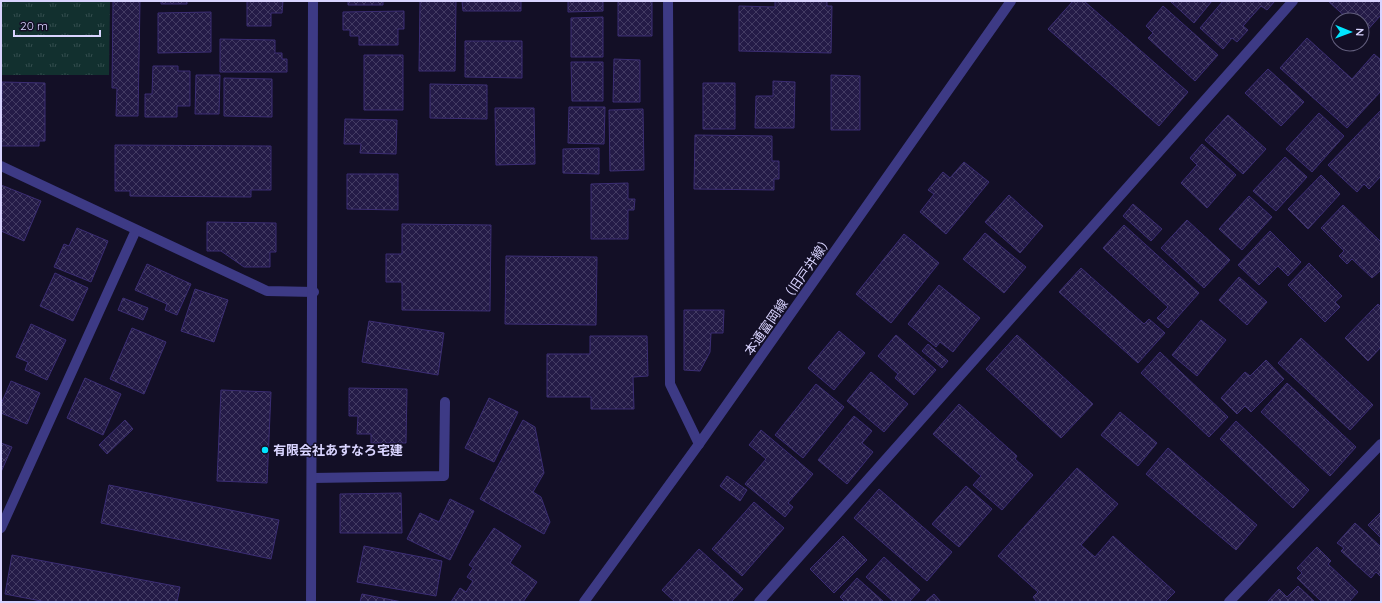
<svg xmlns="http://www.w3.org/2000/svg" width="1382" height="603" viewBox="0 0 1382 603" font-family="Quicksand,'Noto Sans JP',sans-serif">
<style>
.grass{fill:url(#grass-tufts)}
.building{fill:url(#building-cross-hatch);stroke:#3b2d73}
.lines{fill:none;stroke-linecap:round;stroke-linejoin:round}
.service{stroke:#3d3a85;stroke-width:10}
.minor{stroke:#3d3a85;stroke-width:10}
.tertiary{stroke:#3d3a85;stroke-width:10}
.poi-dot{fill:#00e5ff;stroke:#130f26;stroke-width:1.5}
.labels{text-anchor:middle;stroke-width:3;stroke-linejoin:round;paint-order:stroke}
.street-label{font-size:13px;fill:#d9d4ff;stroke:#130f26}
.poi-label{font-size:13px;font-weight:bold;fill:#d9d4ff;stroke:#130f26;text-anchor:start}
</style>
<defs>
<pattern id="grass-tufts" width="24" height="20" patternUnits="userSpaceOnUse"><rect width="24" height="20" fill="#12302f"/><path d="M3 7l-1-3M5 7V3M7 7l1-3M15 17l-1-3M17 17v-4M19 17l1-3" fill="none" stroke="#344d4e"/></pattern>
<pattern id="building-cross-hatch" width="8" height="8" patternUnits="userSpaceOnUse"><rect width="8" height="8" fill="#241b47"/><path d="M0 0l8 8M0 8l8-8" fill="none" stroke="#433b63"/></pattern>
</defs>
<rect width="100%" height="100%" fill="#130f26"/>
<path class="grass" d="M1,1H110L109,75H1Z"/>
<path class="building" d="M113,1H140L138,116H116L117,88H112Z
M161,1H187V4H161Z
M247,1H283L282,13H271V26H247Z
M348,1H383V5H348Z
M420,1H456L455,71H419Z
M462,1H521V11H463Z
M568,1H603V11L568,12Z
M618,1H652V36H618Z
M775,1H827V6H832L831,53L739,51V6L775,7Z
M1073,1H1084L1188,92L1159,126L1048,29Z
M1170,1H1212L1194,23Z
M1223,1H1275L1267,10L1261,6L1243,26L1248,30L1237,42L1232,38L1223,49L1200,28Z
M1328,1H1381V15L1364,34L1362,32V20H1349Z
M1163,6L1218,55L1195,81L1148,38L1153,33L1146,26Z
M404,11V29H398V45H359V36H350V30H343V12Z
M211,12V52L158,53V13Z
M603,17V57H571V18Z
M1307,38L1352,79L1374,54L1381,60V91L1347,128L1280,68Z
M220,39L275,40V53H282V59H287V72H220Z
M465,41H522V78L465,77Z
M364,55H403V110H364Z
M614,59L640,60V102H613Z
M571,62H603V101H572Z
M153,66H178V71H190V106H177V117H145V94H152Z
M1268,69L1304,102L1281,126L1245,93Z
M196,75H220L219,114H195Z
M831,75L860,76V130H831Z
M224,78L272,79V117L224,116Z
M773,81L795,82L794,128H755L756,96H773Z
M2,82L45,83V141H39V146H1Z
M703,83H735V129H703Z
M430,84L487,85V119L430,118Z
M569,107H605L604,144L568,143Z
M495,108H534L535,164L496,165Z
M643,109L644,170L610,171L609,110Z
M1381,110V176L1369,189L1364,184L1357,192L1328,165Z
M1319,113L1344,136L1312,172L1286,149Z
M1228,115L1266,149L1243,174L1205,140Z
M345,119L397,120L396,154L360,153L361,144H344Z
M695,135L772,136V161H779V179H774V190L694,189Z
M1202,144L1236,175L1207,208L1181,183L1197,165L1190,158Z
M115,145L271,146V190H251V197L130,196V191H115Z
M599,148V174L563,173V149Z
M1285,157L1307,177L1276,211L1253,191Z
M964,162L989,182L946,234L920,212L934,194L928,190L943,172L950,178Z
M347,174H398V210L347,209Z
M1321,175L1340,194L1308,229L1288,209Z
M628,183V199H635L634,210H628V239H591V184Z
M1,185L41,201L24,241L1,231Z
M1009,195L1043,226L1020,253L985,222Z
M1249,196L1272,217L1242,250L1219,229Z
M1133,204L1162,229L1151,241L1123,216Z
M1343,205L1381,242V270L1372,278L1352,259L1347,264L1339,256L1344,251L1321,228Z
M1187,220L1230,260L1204,288L1161,248Z
M207,222L276,223V252H270V267H244L221,251H207Z
M402,224L491,225L490,311L402,310V282H386V254H402Z
M1124,225L1199,293L1168,328L1157,318L1168,307L1103,248Z
M77,228L108,241L91,282L54,267L64,244L69,246Z
M1270,231L1301,262L1288,276L1278,266L1259,285L1238,265Z
M985,233L1026,267L1004,293L963,259Z
M904,234L939,263L891,323L856,294Z
M506,256L597,257L596,325L505,324Z
M1309,263L1342,296L1335,302L1340,307L1325,322L1288,285Z
M147,264L191,284L177,315L165,310L167,304L135,290Z
M1081,268L1144,324L1149,319L1165,333L1138,363L1059,292Z
M55,273L88,288L73,321L40,306Z
M1239,277L1267,302L1247,325L1219,300Z
M939,285L980,318L953,352L940,342L936,347L908,324Z
M195,289L228,300L214,342L181,331Z
M123,298L148,308L143,320L118,310Z
M1378,304L1381,307V347L1368,361L1345,338Z
M684,310H724L723,333H711L710,352L700,371L684,370Z
M1201,320L1226,340L1197,376L1172,355Z
M369,321L444,333L438,375L362,362Z
M31,324L66,340L47,380L25,370L28,362L16,357Z
M132,328L166,342L144,394L110,379Z
M839,331L865,353L834,390L808,368Z
M896,335L936,370L914,395L895,378L898,374L878,356Z
M1017,335L1093,404L1061,438L986,369Z
M590,336H647L648,376L633,377L634,409H591V397H547V354H590Z
M1301,338L1373,405L1350,430L1278,363Z
M928,344L948,361L942,368L922,351Z
M1160,352L1228,417L1209,437L1141,373Z
M1266,360L1284,379L1251,412L1245,406L1237,414L1221,398L1245,372L1250,376Z
M871,372L908,404L884,432L847,401Z
M85,378L121,394L103,435L67,418Z
M11,381L40,393L27,424L1,413V404Z
M1287,383L1356,447L1330,476L1261,412Z
M816,384L844,407L803,458L775,435Z
M349,388L407,389L406,443H371V434H357L358,416H349Z
M221,390L271,392L267,483L217,481Z
M489,398L518,412L494,462L465,448Z
M959,404L1017,456L1015,459L1033,475L1002,510L973,485L981,476L933,434Z
M1120,412L1157,443L1138,466L1101,435Z
M854,416L872,431L862,443L873,452L847,484L818,460Z
M125,420L133,429L107,454L99,445Z
M523,420L535,427L544,473L533,492L541,497L550,522L544,534L480,499Z
M1236,421L1309,490L1293,508L1220,439Z
M761,430L813,474L788,503L793,507L785,517L745,484L766,459L749,445Z
M1,443L12,447L1,472Z
M1168,448L1257,525L1236,550L1146,474Z
M1077,468L1118,504L1081,545L1095,557L1113,536L1175,592L1165,602H1037L1033,597L1038,592L998,556Z
M727,476L747,490L740,501L720,486Z
M109,485L279,520L271,559L101,523Z
M966,486L992,509L959,547L932,524Z
M879,489L952,552L927,581L854,518Z
M401,493L402,533H340V494Z
M450,499L474,511L450,560L407,539L420,513L439,522Z
M754,502L784,528L742,576L712,549Z
M1381,512V538L1368,525Z
M1355,523L1381,547V577L1376,572L1371,578L1341,551L1344,548L1337,543Z
M494,528L521,546L510,563L537,582L523,602H451L460,588L466,592L473,581L467,577L473,568L469,565Z
M843,536L867,560L834,593L810,569Z
M364,546L442,561L436,596L357,582Z
M1317,547L1331,561L1328,564L1358,592L1349,602H1322L1297,578L1302,573L1297,568Z
M699,549L743,589L731,602H675L662,590Z
M12,555L180,587L177,602H46L5,594Z
M884,557L920,590L909,602H894L866,577Z
M857,578L884,602H845L840,597Z
M1298,586L1315,602H1267L1279,589L1287,597Z
M362,594L402,602H360Z
M934,594L941,602H925Z"/>
<g class="lines">
<path class="service" d="M312,478L444,476L445,402"/>
<path class="minor" d="M668,1L670,384L699,444
M1,166L267,291L314,292
M1,528L136,230
M759,602L1293,1
M1229,602L1381,444"/>
<path class="tertiary" d="M311,602L313,1
M584,602L699,444L1011,1"/>
</g>
<circle class="poi-dot" cx="265" cy="450" r="4"/>
<g class="labels">
<g class="street-label">
<text transform="translate(788 295) rotate(-55)" y="5">本通富岡線（旧戸井線）</text>
</g>
<g class="poi-label">
<text x="273" y="455">有限会社あすなろ宅建</text>
</g>
</g>
<rect width="1382" height="603" fill="none" stroke="#d9d4ff" stroke-width="4"/>
<g transform="translate(1350 32) rotate(91)"><circle r="19" fill="#130f26" stroke="#625e7d"/>
<path d="M0-3L7 15L0 10L-7 15Z" fill="#00e5ff"/>
<text y="-6" font-size="11" font-weight="bold" text-anchor="middle" fill="#d9d4ff">N</text>
</g>
<path d="M14 30v6h86v-6" fill="none" stroke="#d9d4ff" stroke-width="2"/>
<text x="20" y="30" font-size="12" fill="#d9d4ff" stroke="#130f26" stroke-width="3" paint-order="stroke">20 m</text>
</svg>
